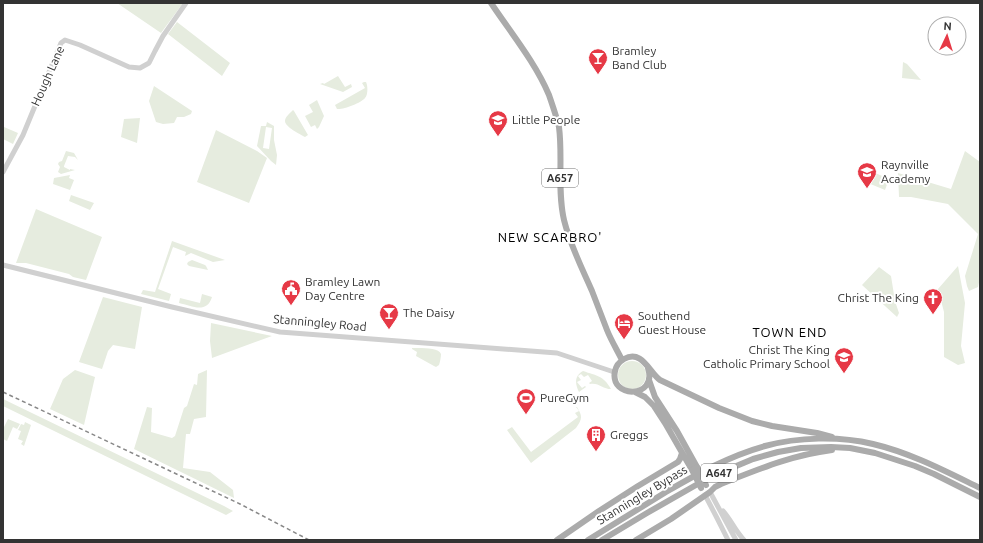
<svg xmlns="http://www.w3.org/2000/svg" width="983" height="543" viewBox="0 0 983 543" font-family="Ubuntu,sans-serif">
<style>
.green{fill:#e6ecdf;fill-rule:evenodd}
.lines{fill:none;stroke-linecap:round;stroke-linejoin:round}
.minor{stroke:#d0d0d0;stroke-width:5}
.major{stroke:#ababab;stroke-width:6}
.rail{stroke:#888;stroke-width:1.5;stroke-dasharray:4 3;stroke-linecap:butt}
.major-bridge{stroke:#ababab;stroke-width:6}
.labels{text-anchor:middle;stroke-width:4;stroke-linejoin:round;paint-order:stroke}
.shield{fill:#fff;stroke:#707070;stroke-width:1}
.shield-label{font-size:11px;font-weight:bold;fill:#333}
.poi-label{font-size:12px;fill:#333;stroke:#fff;text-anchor:start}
.street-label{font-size:12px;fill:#333;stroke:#fff}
.neighbourhood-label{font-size:13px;letter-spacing:1px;fill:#000;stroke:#fff}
</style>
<rect width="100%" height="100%" fill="#fff"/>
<path class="green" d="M117,3H183L161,33Z
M177,22L230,63L222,76L168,34Z
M903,62L907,64L921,80L902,78Z
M338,76L345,87L351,84L352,87L343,92L320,84L323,83L324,84Z
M364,82H366C368,86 368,95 365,98C361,103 343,110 337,109L335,105L365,88L362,83Z
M154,86L192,111L191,114L184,117H177L174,123L163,124L156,122L149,101Z
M317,100L324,116L319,127L317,129L315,125L311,127L305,116L313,112L309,105Z
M293,110L294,111L308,135L305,137C300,134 285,127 285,121C285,117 290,113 293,110Z
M140,118L137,143L121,137L124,119Z
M267,122L274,126V140L277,155L276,165L271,161L257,146L261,126H266ZM266,127L272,128L269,149L263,148Z
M4,127L18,133L13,144L3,139V129Z
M216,130L257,151L267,158L249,203L197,182Z
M66,151L74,153L78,160L75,157L68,156L64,166V167L70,170V169L75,170L61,174L58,172L60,167L58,164L59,162L62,161Z
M965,151L980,162V278L978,287L969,291L967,286L965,276L978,234L948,204L911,197H899L898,173L951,189Z
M873,172L889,179L885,190L868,183Z
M70,175L69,178L74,180L70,190L53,184L54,178Z
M71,195L94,203L90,210L69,201Z
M36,209L102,237L86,280L73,277L69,274L26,263H16Z
M172,241L225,260L213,262L191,253L185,256L186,252L173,247L158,289L171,294L169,301L141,294L143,290L155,292Z
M192,260L205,265L206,266L208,270L189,266L187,264L188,262Z
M958,266L965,303L961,346L965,363L958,365L944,357V312L938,289Z
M879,267L891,276L895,301L899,313L897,317L862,285Z
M202,294L212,297C207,314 192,306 179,303L180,298L200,303Z
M103,297L142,307L135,349L113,345L108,351L102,369L79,362Z
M211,323L272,336L212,358L210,341Z
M412,348C419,348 439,347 441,354C441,357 440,362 439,365L436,367L434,366L416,356L417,352L412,349Z
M618 375a14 14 0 1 1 28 0a14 14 0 1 1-28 0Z
M75,370L95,377L84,425L50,409L63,379Z
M207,370L206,417L194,419L190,434H186L183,468L210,472L233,490L234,498L134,449L147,407L152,408L151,432L172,438L175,436L184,408L187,406L194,384L197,385L198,374Z
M583,371C597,376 603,375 611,389C603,389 598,382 590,384L589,383L592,381L588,375L584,377L581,374L578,376L581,380L577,382L582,388L585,386L586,387L579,392C575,384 574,376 583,371Z
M3,399L224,506L233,511L226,515L3,406Z
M576,407H577C583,417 582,419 576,428L531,463L507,430L512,427L531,452L578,417L575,413L579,411Z
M8,419L20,424L17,429L13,427L7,441L3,439V429Z
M25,422L31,425L24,446L21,444L23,441L18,439L21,431L18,430L21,424L24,425Z"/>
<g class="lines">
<path class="minor" d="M3,172L23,135L61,43L65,40L80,45L129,67L140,68L149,63L155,51L163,36L186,3
M3,265L172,307L280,332L557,353L614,372
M710,492L736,540
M705,495L717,518L728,540
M723,511C731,520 736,532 744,540"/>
<path class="major" d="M491,3C511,33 535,62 549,95C552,104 557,118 559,127C563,158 557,190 564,220C570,245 582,268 592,291C597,304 602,317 607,330C611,340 617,350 622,360
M648,368C658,399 609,399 615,371C616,366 619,362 624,359C642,349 649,372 660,380L719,408L752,421L772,426L817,433L832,437
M649,380L655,397L677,431L697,467
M635,392L645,397L654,406L665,423L692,470
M557,540L599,511L638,486L678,462L680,459L682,453
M588,540C614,524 640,508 666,492C697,474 729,456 765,446C798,437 839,436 873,444C911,453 945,471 980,488
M602,540L647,513L710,477L753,459L778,452L801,448L831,447L850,448L875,453L915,466L934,474L980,497
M636,540L671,519L710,492L715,487L721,484C759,469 792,455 832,450"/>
<path class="rail" d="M3,392L240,504L309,540"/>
<path class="major-bridge" d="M697,467L706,485
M692,470L701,488"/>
</g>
<defs>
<symbol id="bar-pin" viewBox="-11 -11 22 30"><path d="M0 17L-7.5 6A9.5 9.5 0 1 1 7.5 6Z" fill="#e63946" stroke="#fff"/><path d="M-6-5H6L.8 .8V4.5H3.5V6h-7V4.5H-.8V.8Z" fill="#fff"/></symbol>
<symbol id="school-pin" viewBox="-11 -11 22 30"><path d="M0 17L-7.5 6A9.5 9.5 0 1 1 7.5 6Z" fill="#e63946" stroke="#fff"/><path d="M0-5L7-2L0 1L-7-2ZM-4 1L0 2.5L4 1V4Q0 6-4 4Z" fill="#fff"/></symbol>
<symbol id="civic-pin" viewBox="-11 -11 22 30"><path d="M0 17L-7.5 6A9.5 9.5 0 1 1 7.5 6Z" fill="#e63946" stroke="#fff"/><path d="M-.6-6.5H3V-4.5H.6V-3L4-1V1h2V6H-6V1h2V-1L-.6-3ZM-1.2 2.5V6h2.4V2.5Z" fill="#fff"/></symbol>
<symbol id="church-pin" viewBox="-11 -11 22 30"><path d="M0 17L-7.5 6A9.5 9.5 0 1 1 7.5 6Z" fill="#e63946" stroke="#fff"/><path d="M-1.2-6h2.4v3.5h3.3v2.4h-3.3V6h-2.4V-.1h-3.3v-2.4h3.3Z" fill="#fff"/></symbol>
<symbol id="hotel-pin" viewBox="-11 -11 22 30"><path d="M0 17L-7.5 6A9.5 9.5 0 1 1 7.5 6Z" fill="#e63946" stroke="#fff"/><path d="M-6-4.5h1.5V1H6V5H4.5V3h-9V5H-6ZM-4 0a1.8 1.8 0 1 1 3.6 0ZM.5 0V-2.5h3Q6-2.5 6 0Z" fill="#fff"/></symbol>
<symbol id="stadium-pin" viewBox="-11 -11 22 30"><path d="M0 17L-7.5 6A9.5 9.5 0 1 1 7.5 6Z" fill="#e63946" stroke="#fff"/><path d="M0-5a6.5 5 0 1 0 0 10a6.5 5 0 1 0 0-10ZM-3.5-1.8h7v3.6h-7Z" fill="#fff"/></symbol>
<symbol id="building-pin" viewBox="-11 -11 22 30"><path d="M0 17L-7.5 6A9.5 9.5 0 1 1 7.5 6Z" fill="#e63946" stroke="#fff"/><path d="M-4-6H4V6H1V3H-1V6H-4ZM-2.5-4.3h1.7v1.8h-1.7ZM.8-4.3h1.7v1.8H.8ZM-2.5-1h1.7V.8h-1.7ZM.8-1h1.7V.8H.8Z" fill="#fff"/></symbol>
</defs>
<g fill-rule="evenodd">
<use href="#bar-pin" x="587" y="47" width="22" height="30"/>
<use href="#school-pin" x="487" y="109" width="22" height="30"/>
<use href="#school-pin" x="856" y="161" width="22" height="30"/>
<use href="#civic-pin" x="280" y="278" width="22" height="30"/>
<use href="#church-pin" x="922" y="287" width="22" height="30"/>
<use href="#bar-pin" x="378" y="302" width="22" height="30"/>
<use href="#hotel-pin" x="613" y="312" width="22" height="30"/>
<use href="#school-pin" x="833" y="346" width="22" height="30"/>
<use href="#stadium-pin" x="515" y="387" width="22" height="30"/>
<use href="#building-pin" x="585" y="424" width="22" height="30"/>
</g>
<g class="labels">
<g class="shield">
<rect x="542" y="169" width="36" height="18" rx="3"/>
<rect x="701" y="464" width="36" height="18" rx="3"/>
</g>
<g class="shield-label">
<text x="560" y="182">A657</text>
<text x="719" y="477">A647</text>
</g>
<g class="poi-label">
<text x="612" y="55">Bramley<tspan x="612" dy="14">Band Club</tspan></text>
<text x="512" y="124">Little People</text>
<text x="881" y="169">Raynville<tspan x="881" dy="14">Academy</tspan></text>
<text x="305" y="286">Bramley Lawn<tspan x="305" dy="14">Day Centre</tspan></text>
<text x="919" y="302" text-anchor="end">Christ The King</text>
<text x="403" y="317">The Daisy</text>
<text x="638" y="320">Southend<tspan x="638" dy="14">Guest House</tspan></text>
<text x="830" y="354" text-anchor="end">Christ The King<tspan x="830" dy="14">Catholic Primary School</tspan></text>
<text x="540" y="402">PureGym</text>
<text x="610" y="439">Greggs</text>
</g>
<g class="street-label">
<text transform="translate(48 76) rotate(-66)" y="4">Hough Lane</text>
<text transform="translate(320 323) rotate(5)" y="4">Stanningley Road</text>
<text transform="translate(642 495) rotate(-31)" y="4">Stanningley Bypass</text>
</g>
<g class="neighbourhood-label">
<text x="550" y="242">NEW SCARBRO'</text>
<text x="790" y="337">TOWN END</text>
</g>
</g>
<rect width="983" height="543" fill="none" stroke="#333333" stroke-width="8"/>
<g transform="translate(947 36) rotate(4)"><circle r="19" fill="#ffffff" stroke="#adadad"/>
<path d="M0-3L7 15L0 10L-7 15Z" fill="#e63946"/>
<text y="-6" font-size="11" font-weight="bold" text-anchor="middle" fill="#333333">N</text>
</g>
</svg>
